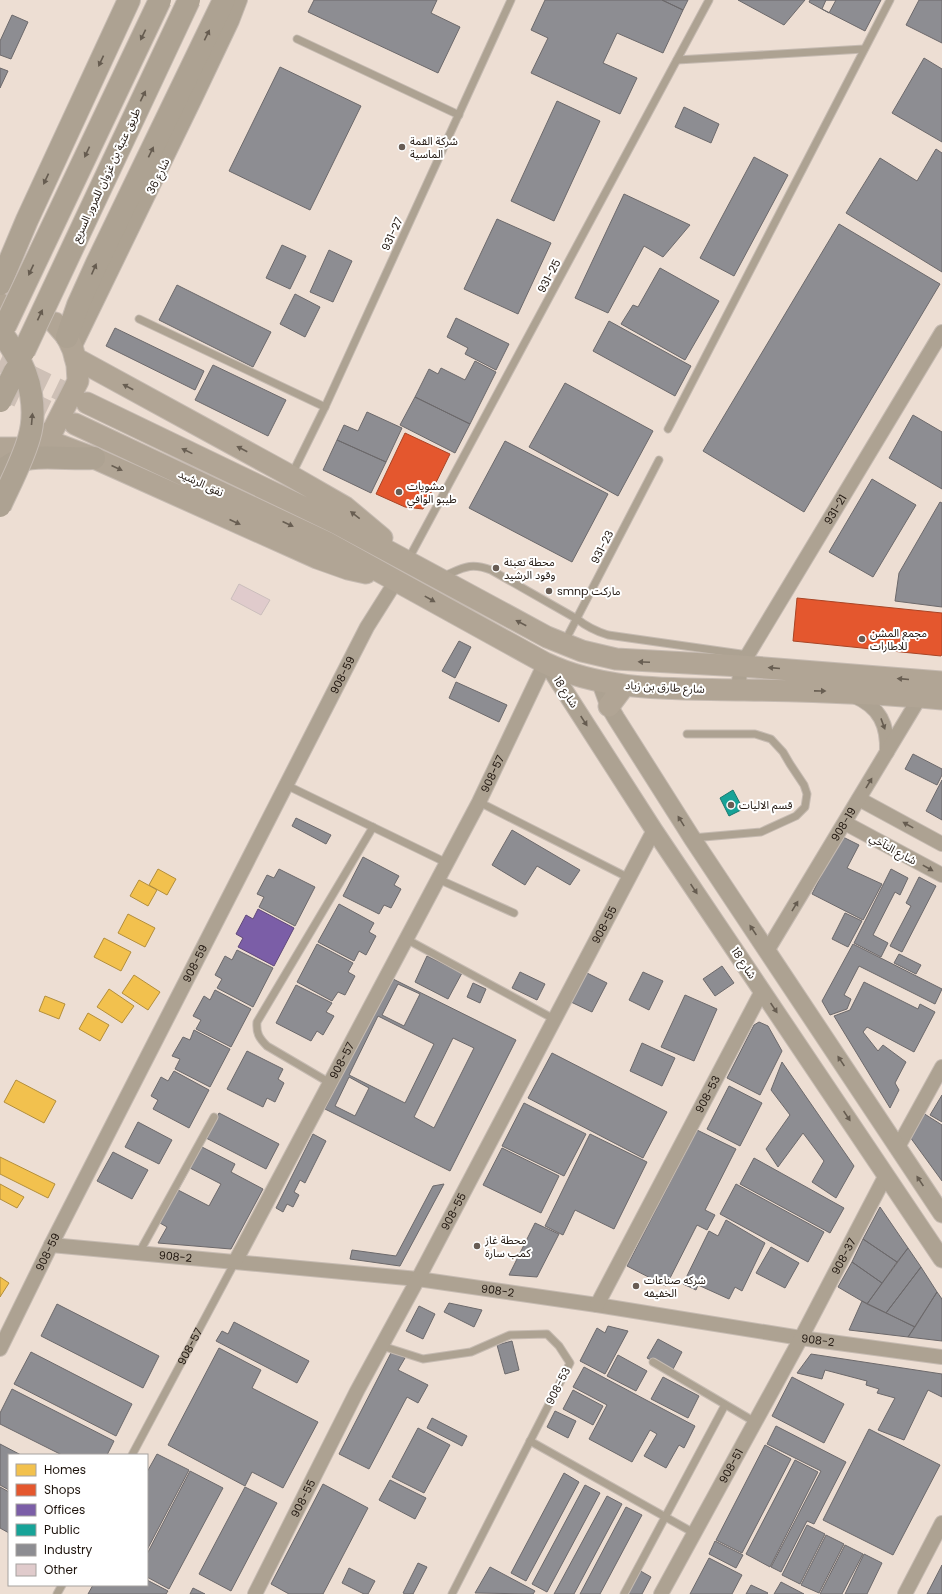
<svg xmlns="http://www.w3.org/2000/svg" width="942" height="1594" viewBox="0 0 942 1594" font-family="Poppins,'Noto Sans Arabic',sans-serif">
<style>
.homes{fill:#f2c14e;stroke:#b38e3b}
.shops{fill:#e4572e;stroke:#a94425}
.offices{fill:#7b5ea7;stroke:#604879}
.public{fill:#17a398;stroke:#1a796f}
.industry{fill:#8d8d92;stroke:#6c696b;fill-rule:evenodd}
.building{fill:#e0cbcc;stroke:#cbbebc}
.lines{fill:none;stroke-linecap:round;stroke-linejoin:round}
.primary-tunnel{stroke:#cec0b6;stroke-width:21;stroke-dasharray:21 10;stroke-linecap:butt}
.service-casing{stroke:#c6bbb2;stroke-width:9}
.minor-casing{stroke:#c6bbb2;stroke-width:16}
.tertiary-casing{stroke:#c6bbb2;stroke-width:19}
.primary-casing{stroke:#c6bbb2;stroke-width:23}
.motorway-casing{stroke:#c6bbb2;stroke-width:24}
.service{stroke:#ada292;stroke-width:7}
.minor{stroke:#ada292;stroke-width:14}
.tertiary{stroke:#ada292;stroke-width:17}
.primary{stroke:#b1a595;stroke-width:21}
.motorway{stroke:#ada292;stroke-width:22}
.motorway-bridge-casing{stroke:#c6bbb2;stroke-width:24;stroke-linecap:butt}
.motorway-bridge{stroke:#ada292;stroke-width:22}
.oneway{fill:#665c50}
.oneway2{fill:#685e52}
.poi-dot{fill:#685c54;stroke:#fff;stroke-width:1.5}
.labels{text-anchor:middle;stroke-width:4;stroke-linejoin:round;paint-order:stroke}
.poi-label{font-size:11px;fill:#20160f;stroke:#fff;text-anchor:start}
.street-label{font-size:11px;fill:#20160f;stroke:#fff}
</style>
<rect width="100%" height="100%" fill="#edded3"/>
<path class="homes" d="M158,869L176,879L167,895L149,885Z
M139,880L157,890L148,906L130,896Z
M128,914L155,928L145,947L118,933Z
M104,938L131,952L121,971L94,957Z
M134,975L160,992L148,1010L122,993Z
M109,989L134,1006L122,1023L97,1007Z
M45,996L65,1004L59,1019L39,1011Z
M88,1013L109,1025L100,1041L79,1029Z
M16,1080L56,1101L44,1123L4,1102Z
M0,1157L55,1184L48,1198L0,1174Z
M0,1184L24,1197L17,1208L0,1199Z
M0,1277L9,1283L0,1297Z"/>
<path class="shops" d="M405,433L450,454L423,509L405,507L376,494Z
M797,598L942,613V654L941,656L793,641Z"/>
<path class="offices" d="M258,909L294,928L274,966L238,947L243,938L236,934L246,915L253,919Z"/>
<path class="public" d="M733,790L743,809L729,816L720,798Z"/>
<path class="industry" d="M314,0H437L431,13L460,27L438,73L308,12Z
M545,0H662L683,10L663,53L617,33L603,63L637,78L620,114L531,73L548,38L531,30Z
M662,0H688L683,10Z
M738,0H805L784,25Z
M810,0H836L829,13L809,2Z
M826,0H881L865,31L822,9Z
M919,0H942V43L906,25Z
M12,15L28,22L11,59L0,55V41Z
M924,58L942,69V142L892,113Z
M280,67L361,106L310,210L229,171Z
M0,68L8,71L0,88Z
M557,101L600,121L554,221L511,201Z
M684,107L719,124L711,143L675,127Z
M936,149L942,153V272L846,213L880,158L917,181Z
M754,157L788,175L734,276L700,258Z
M624,194L690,225L663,257L644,246L608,313L575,298Z
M497,219L551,243L518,314L464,289Z
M839,224L940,284L804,512L703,451Z
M282,245L306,256L290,289L266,278Z
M329,250L352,261L333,302L310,292Z
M660,268L719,301L685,360L621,324L633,305L638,307Z
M177,285L271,332L253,367L159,320Z
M295,294L320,307L305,337L280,324Z
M456,318L509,344L496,370L465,354L468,348L447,337Z
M609,321L691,366L675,396L593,351Z
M115,328L204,371L195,390L106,346Z
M475,361L496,372L470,424L415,397L429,369L438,374L441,368L465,380Z
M213,365L286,400L268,436L195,400Z
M565,383L653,431L618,496L529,447Z
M415,397L470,424L455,453L400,425Z
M367,412L402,428L386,462L337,440L344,425L358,431Z
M913,415L942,432V489L889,458Z
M337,440L386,462L371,493L323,470Z
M505,441L608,494L572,562L469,508Z
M872,479L916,505L873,577L829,552Z
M940,502L942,503V607L895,601L899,573Z
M459,641L471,647L455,678L442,671Z
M456,682L507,705L499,722L449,698Z
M913,754L942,769V775L937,785L905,769Z
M942,780V820L926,811Z
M296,818L331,835L326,844L292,826Z
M512,830L580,870L570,885L537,866L525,885L492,865Z
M841,836L859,845L847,868L882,884L863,920L812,894Z
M363,857L399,876L394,885L401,889L391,908L384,905L379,914L343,896Z
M279,869L315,887L295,926L259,907L264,897L257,894L267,875L274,878Z
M891,869L908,878L900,895L895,892L873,935L888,943L881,957L854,943Z
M919,877L936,886L902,952L890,946L911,906L906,903Z
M339,904L374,923L369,932L376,936L366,955L359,951L354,961L318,942Z
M845,913L862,921L848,947L832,939Z
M317,944L353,963L348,972L355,976L345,995L338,992L332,1001L297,982Z
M853,944L942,989L935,1004L859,966L844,995L851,999L847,1009L830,1015L822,1001Z
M237,950L273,968L253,1007L217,988L222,979L215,975L225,956L232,960Z
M899,954L921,965L916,974L894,963Z
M427,956L462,973L448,999L415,982Z
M722,966L734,983L715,996L703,979Z
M520,972L545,984L537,1000L512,988Z
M585,972L607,983L592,1012L571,1002Z
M643,972L663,981L649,1010L629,1000Z
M391,978L516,1040L450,1171L325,1109ZM453,1038L474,1048L434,1128L414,1117Z
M864,982L918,1009L920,1004L935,1012L914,1052L867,1027L863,1032L878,1051L883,1045L906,1062L895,1083L899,1090L890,1108L834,1016L850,1010Z
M473,983L486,989L480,1003L467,997Z
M398,984L420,994L404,1026L382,1015Z
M296,985L332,1003L326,1012L334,1016L323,1035L317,1031L311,1041L276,1023Z
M215,990L251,1009L231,1047L196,1029L201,1020L193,1016L204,996L210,1000Z
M685,995L717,1009L694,1061L661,1047Z
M378,1016L434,1044L405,1103L349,1075Z
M759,1022L768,1026L782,1051L760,1095L727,1078L754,1025Z
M194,1030L230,1049L210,1087L175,1069L180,1059L172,1056L183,1037L190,1040Z
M642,1043L675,1058L662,1086L630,1071Z
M247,1051L283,1069L278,1079L284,1083L275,1102L267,1098L263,1107L227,1089Z
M552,1053L667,1112L643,1158L528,1098Z
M782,1062L854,1166L836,1198L812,1182L824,1161L803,1133L778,1167L766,1149L790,1115L771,1090Z
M174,1071L209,1090L189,1128L153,1109L158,1100L151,1096L161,1077L168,1081Z
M349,1077L369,1088L355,1116L335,1106Z
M729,1086L762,1103L740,1146L707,1129Z
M942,1095V1122L930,1115Z
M524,1103L586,1134L564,1176L502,1146Z
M219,1113L279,1144L266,1169L206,1138Z
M923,1113L942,1125V1181L910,1137Z
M138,1122L172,1140L159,1164L125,1147Z
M697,1130L736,1149L705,1210L715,1215L707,1230L697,1225L666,1286L627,1266Z
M313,1134L326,1141L305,1183L300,1180L294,1192L299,1195L293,1207L287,1204L283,1212L276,1208Z
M590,1134L647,1162L614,1229L575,1210L563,1235L545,1226Z
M200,1146L235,1164L231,1172L263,1189L231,1249L158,1243L167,1227L160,1223Z
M502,1148L559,1176L541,1213L483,1185Z
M113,1152L148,1170L132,1199L97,1181Z
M754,1158L844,1208L830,1233L740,1184Z
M190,1168L221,1184L209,1206L178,1190Z
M444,1184L400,1266L350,1259L352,1250L396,1256L433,1186Z
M736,1184L824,1232L808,1262L720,1214Z
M880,1207L908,1248L897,1262L863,1239Z
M726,1220L765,1243L742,1291L735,1287L729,1299L698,1285L696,1290L683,1284L709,1231L718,1236Z
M535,1223L559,1234L537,1277L509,1275Z
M863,1239L897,1262L882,1283L852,1262Z
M771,1247L799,1263L785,1288L756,1273Z
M908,1248L921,1267L886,1313L867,1304Z
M852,1262L882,1283L867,1304L838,1287Z
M921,1267L937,1292L915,1327L886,1313Z
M937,1292L942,1299V1341L908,1337Z
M862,1301L915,1327L908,1337L849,1330Z
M449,1303L482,1310L474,1327L444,1312Z
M57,1304L159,1356L143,1388L41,1336Z
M419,1306L435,1314L423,1339L406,1331Z
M234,1322L309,1361L297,1383L216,1341L222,1331L228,1334Z
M608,1326L628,1331L605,1374L580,1361L597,1328L605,1333Z
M658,1339L682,1352L672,1371L647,1358Z
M512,1341L519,1370L505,1374L497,1345Z
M219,1348L261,1370L252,1388L318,1422L283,1488L252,1472L245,1486L168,1445Z
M392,1351L405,1358L398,1370L428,1385L418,1403L407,1397L369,1469L339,1454Z
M31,1352L132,1404L116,1436L14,1384Z
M811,1354L942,1374V1397L928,1390L904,1440L878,1430L895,1398L877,1393L879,1389L866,1385L867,1381L825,1370L822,1379L797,1373Z
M618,1355L647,1371L636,1391L607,1376Z
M584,1367L695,1426L684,1448L679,1445L666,1468L644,1456L657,1434L650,1430L632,1462L589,1439L607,1405L573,1387Z
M663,1377L699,1396L688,1418L651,1399Z
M792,1377L844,1404L824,1443L772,1416Z
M12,1389L114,1441L107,1455H62L0,1424V1413Z
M573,1390L603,1406L593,1425L563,1409Z
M555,1411L576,1421L568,1438L547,1427Z
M432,1418L467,1436L462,1446L427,1428Z
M776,1426L846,1462L814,1524L807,1521L781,1572L771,1567L821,1471L767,1444Z
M418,1428L450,1445L424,1493L392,1477Z
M869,1429L940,1465L893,1555L823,1520Z
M0,1444L21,1455H9V1490L0,1485Z
M765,1445L791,1459L742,1553L716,1540Z
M157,1454L189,1470L147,1550V1472Z
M795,1460L818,1472L770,1567L746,1554Z
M190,1471L223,1488L169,1589L147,1577V1554Z
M564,1473L579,1482L526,1581L511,1573Z
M390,1480L426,1498L415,1519L379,1500Z
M323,1484L368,1508L323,1594H289L271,1584Z
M585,1485L600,1493L547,1592L532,1584Z
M0,1487L9,1492V1533L0,1528Z
M245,1487L277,1503L231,1591L199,1574Z
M607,1496L622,1504L574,1594H554Z
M626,1507L642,1515L600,1594H580Z
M807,1525L825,1534L800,1584L782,1575Z
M826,1535L844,1544L819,1593L801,1585Z
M715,1541L743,1555L736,1568L709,1554Z
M845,1545L863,1554L842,1594H820Z
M864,1554L882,1563L867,1594H845Z
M709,1558L742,1575L732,1594H690Z
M418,1563L427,1567L413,1594H405L403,1593Z
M942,1565V1594H927Z
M490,1567L535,1591L533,1594L475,1593Z
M349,1568L375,1581L368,1594H364L342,1583Z
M637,1569L651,1577L642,1594H624Z
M147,1580L168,1591L166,1594H88L93,1585H147Z
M781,1582L804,1594H774Z
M751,1585L768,1593L767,1594H746Z
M193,1588L205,1594H190Z"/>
<path class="building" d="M239,584L270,600L261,615L231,599Z"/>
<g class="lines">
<path class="primary-tunnel" d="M1,304H14L55,323
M0,361L87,403
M0,388L75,424"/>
<defs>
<g id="service">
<path d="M297,39L459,115"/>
<path d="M677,60L864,49"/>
<path d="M139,319L325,407"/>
<path d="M668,429L890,0"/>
<path d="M292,474L325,407L511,0"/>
<path d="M408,560L709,0"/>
<path d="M444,576C463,568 470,562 491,570L577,619C587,627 595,631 608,635L748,655"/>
<path d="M564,643L659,460"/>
<path d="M687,734H755L771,739L783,752L790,764L804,785L807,794L805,807L796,816L761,832L692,838"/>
<path d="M286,785L447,863"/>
<path d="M479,802L629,878"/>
<path d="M438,879L514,913"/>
<path d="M406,939L554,1019"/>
<path d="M330,1083L267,1046C259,1038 256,1033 257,1022L373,827"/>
<path d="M139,1253L214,1117"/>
<path d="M382,1346L423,1359L471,1352L510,1335L547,1334L559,1346L570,1363L452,1594"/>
<path d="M653,1362L755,1422"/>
<path d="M530,1441L694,1533"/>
<path id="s1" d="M132,1455L235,1262"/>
<path d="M57,1594L62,1585"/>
<path d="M624,1594L725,1405"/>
</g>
<g id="minor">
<path d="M73,350L195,99L232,21L240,0"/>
<path id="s2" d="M738,689L741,666L942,332"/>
<path d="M854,696C880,707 888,725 887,752"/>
<path d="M859,799L942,844"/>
<path d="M845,823L942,875"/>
<path id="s3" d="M767,951L920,697"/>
<path d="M898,1147L942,1067"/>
<path id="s4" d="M51,1245L418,1279L597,1305L801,1338L942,1357"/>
<path id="s5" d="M235,1262L479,802L545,663"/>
<path id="s6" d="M597,1305L762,991"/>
<path id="s7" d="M0,1349L51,1245L367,627L396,581"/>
<path id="s8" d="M255,1594L357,1391L418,1279L654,830"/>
<path id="s9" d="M661,1594L801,1338L886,1175"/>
<path d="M905,1594L942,1523"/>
</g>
<path id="tertiary" d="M548,665L654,830L942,1259
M600,681L609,706L616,718L692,838L942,1214"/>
<path id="primary" d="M0,304H1
M75,358L291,476L345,507L382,538
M87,403L336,523L547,637L582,651L616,659L741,666L942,682
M75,424L326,542L545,663C608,693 677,688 745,690C811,691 876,693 942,699
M41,438L94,458L317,558L348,569L366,573
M36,441L53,430L78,381L77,365L73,350L67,337L55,323
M0,448H16
M609,706L624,686"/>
<path id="motorway" d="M0,284L27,220L129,0
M67,337L78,305L97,263L224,0
M0,472C4,469 9,465 13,463C35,453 69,460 94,458"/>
</defs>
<use href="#service" class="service-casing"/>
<use href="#minor" class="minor-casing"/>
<use href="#tertiary" class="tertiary-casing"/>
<use href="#primary" class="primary-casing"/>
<use href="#motorway" class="motorway-casing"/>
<use href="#service" class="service"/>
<use href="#minor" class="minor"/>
<use href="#tertiary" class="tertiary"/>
<use href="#primary" class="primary"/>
<use href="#motorway" class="motorway"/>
<defs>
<path id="motorway-bridge" d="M5,326L160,0
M0,332C7,338 11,348 16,355C31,377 37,412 29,438C22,462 10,484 0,506
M24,351L189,0
M0,401L15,371"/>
</defs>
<use href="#motorway-bridge" class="motorway-bridge-casing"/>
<use href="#motorway-bridge" class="motorway-bridge"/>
</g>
<defs><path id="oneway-solid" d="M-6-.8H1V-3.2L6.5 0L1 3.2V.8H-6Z"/></defs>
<g class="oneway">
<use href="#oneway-solid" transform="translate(143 35) rotate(116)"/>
<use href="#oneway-solid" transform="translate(207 35) rotate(-64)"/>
<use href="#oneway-solid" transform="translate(101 61) rotate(115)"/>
<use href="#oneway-solid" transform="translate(143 96) rotate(-64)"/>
<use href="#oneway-solid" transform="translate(87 152) rotate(115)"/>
<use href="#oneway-solid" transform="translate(151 152) rotate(-64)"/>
<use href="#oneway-solid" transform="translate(46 179) rotate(115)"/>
<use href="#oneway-solid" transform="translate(94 269) rotate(-66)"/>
<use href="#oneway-solid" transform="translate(31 270) rotate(115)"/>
<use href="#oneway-solid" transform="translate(40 315) rotate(-65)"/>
<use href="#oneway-solid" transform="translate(32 419) rotate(-85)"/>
<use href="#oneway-solid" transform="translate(584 721) rotate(57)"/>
<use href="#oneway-solid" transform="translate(883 724) rotate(70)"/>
<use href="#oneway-solid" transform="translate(869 783) rotate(-59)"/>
<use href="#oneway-solid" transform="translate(681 821) rotate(-122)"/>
<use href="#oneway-solid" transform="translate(908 825) rotate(-151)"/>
<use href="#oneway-solid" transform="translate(928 868) rotate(29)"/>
<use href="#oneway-solid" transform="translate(694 889) rotate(56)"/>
<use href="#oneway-solid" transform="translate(795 906) rotate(-59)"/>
<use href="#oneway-solid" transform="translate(753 930) rotate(-124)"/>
<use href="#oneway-solid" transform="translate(774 1008) rotate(56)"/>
<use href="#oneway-solid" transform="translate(841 1061) rotate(-124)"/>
<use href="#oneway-solid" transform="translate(847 1116) rotate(56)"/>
<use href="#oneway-solid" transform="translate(920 1181) rotate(-124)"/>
</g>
<g class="oneway2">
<use href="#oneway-solid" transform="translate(128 387) rotate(-152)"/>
<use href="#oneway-solid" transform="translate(242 449) rotate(-152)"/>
<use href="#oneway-solid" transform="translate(187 451) rotate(-154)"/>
<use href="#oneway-solid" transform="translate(117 468) rotate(24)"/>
<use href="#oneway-solid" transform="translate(355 515) rotate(-142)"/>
<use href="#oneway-solid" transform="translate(235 522) rotate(24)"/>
<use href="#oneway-solid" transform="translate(288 524) rotate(25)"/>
<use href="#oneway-solid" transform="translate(430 599) rotate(29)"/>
<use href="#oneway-solid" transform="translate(521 623) rotate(-152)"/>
<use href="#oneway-solid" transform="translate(644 662) rotate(-178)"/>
<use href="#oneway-solid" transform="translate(774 668) rotate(-175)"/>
<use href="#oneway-solid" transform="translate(903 679) rotate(-175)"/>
<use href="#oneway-solid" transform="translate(820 691) rotate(1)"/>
</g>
<g class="poi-dot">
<circle cx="402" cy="147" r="4"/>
<circle cx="399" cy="492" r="4"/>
<circle cx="496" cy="568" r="4"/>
<circle cx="549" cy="591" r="4"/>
<circle cx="862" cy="639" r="4"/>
<circle cx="731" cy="805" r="4"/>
<circle cx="477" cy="1246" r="4"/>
<circle cx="636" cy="1286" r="4"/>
</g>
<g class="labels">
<g class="poi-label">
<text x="410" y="145">شركة القمة<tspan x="410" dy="13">الماسية</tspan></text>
<text x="407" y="490">مشويات<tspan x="407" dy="13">طيبو الوافي</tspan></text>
<text x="504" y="566">محطة تعبئة<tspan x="504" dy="13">وقود الرشيد</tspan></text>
<text x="557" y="595">smnp ماركت</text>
<text x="870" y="637">مجمع المشن<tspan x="870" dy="13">للاطارات</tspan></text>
<text x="739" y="809">قسم الاليات</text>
<text x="485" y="1244">محطة غاز<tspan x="485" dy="13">كمب سارة</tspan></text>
<text x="644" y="1284">شركه صناعات<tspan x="644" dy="13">الخفيفه</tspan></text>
</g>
<g class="street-label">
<text transform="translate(106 175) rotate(-65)" y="4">طريق عتبة بن غزوان للمرور السريع</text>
<text transform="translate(158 176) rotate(-64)" y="4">شارع 36</text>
<text transform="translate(392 234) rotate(-65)" y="4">931-27</text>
<text transform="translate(549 276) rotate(-62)" y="4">931-25</text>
<text transform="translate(201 483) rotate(25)" y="4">نفق الرشيد</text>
<text dy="4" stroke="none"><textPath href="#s2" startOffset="206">931-21</textPath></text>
<text transform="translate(602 547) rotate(-63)" y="4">931-23</text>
<text dy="4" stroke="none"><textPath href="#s7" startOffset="756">908-59</textPath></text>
<text transform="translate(665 687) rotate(3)" y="4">شارع طارق بن زياد</text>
<text transform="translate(566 692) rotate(57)" y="4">شارع 18</text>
<text dy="4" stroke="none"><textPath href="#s5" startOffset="552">908-57</textPath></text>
<text dy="4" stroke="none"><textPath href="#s3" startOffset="148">908-19</textPath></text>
<text transform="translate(893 849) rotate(29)" y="4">شارع التآخي</text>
<text dy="4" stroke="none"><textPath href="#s8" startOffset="755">908-55</textPath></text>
<text dy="4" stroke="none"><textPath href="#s7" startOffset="432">908-59</textPath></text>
<text transform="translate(744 963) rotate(56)" y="4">شارع 18</text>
<text dy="4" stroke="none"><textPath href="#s5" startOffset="228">908-57</textPath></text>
<text dy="4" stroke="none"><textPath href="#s6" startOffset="238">908-53</textPath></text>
<text dy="4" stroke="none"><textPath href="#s8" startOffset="431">908-55</textPath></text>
<text dy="4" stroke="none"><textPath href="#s7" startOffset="108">908-59</textPath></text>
<text dy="4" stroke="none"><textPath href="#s9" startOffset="384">908-37</textPath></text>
<text dy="4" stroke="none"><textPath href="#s4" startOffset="125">908-2</textPath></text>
<text dy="4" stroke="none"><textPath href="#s4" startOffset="449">908-2</textPath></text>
<text dy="4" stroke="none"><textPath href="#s4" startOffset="773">908-2</textPath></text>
<text dy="4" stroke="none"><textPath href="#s1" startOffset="123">908-57</textPath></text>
<text transform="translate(558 1386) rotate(-63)" y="4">908-53</text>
<text dy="4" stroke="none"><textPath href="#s9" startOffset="146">908-51</textPath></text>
<text dy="4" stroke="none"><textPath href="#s8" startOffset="107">908-55</textPath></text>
</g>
</g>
<rect x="8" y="1454" width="140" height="132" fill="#ffffff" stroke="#a6a29f"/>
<rect x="16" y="1464" width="20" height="12" fill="#f2c14e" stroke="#a6a29f"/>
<text x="44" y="1474" font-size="12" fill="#20160f">Homes</text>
<rect x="16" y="1484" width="20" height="12" fill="#e4572e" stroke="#a6a29f"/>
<text x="44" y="1494" font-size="12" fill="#20160f">Shops</text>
<rect x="16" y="1504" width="20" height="12" fill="#7b5ea7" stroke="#a6a29f"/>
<text x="44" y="1514" font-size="12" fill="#20160f">Offices</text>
<rect x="16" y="1524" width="20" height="12" fill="#17a398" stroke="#a6a29f"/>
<text x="44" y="1534" font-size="12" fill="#20160f">Public</text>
<rect x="16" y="1544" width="20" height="12" fill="#8d8d92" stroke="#a6a29f"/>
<text x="44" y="1554" font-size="12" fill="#20160f">Industry</text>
<rect x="16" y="1564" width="20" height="12" fill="#e0cbcc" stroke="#a6a29f"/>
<text x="44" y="1574" font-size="12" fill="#20160f">Other</text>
</svg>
